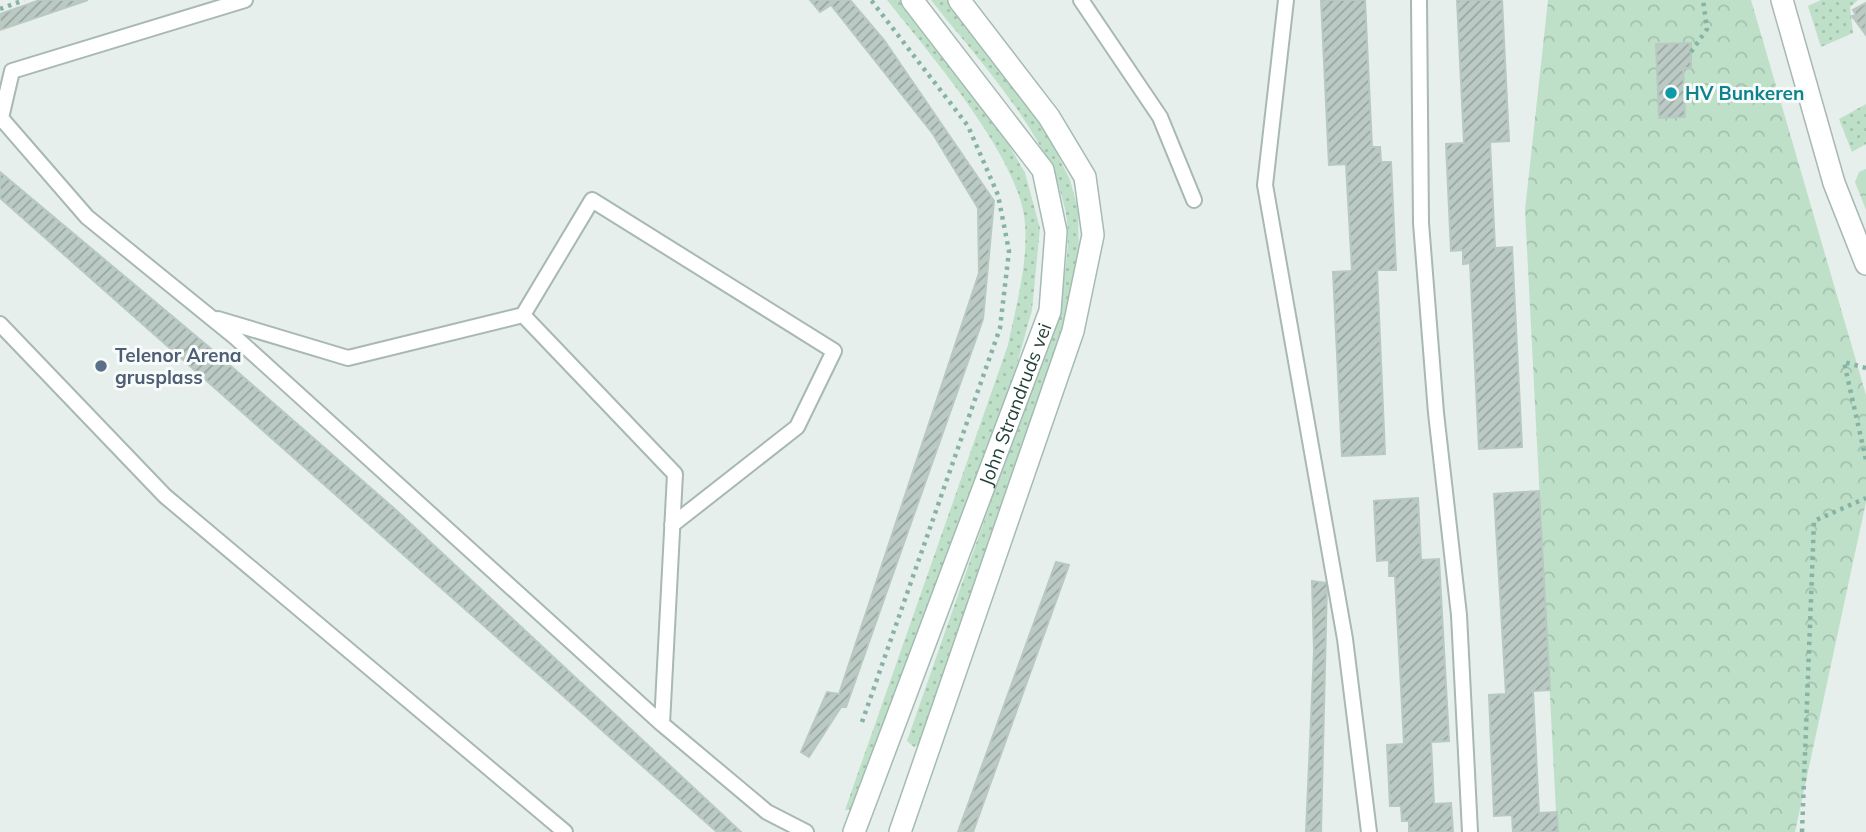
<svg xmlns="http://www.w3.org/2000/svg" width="1866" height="832" viewBox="0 0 1866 832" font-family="Mulish,sans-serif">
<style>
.grass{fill:url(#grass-dots)}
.forest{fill:url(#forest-crowns)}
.building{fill:url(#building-hatch);stroke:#b8c9c2;stroke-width:2}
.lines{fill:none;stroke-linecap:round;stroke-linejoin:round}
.lane-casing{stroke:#a8b8b2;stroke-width:18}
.street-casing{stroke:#a8b8b2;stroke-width:24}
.secondary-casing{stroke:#a4bbb3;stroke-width:24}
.path{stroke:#86b3a5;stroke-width:4.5;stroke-dasharray:3.5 5;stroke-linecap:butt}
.lane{stroke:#fff;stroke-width:14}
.street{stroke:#fff;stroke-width:21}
.secondary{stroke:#fff;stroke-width:21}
.culture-dot{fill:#0f9aa8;stroke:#f7fbf9;stroke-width:2.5}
.service-dot{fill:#5c6f8a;stroke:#f7fbf9;stroke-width:2.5}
.labels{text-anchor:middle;stroke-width:6;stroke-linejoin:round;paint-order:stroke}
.culture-label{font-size:19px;font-weight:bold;fill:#0d838f;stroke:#f7fbf9;text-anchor:start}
.service-label{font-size:19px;font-weight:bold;fill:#4e5e75;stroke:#f7fbf9;text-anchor:start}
.street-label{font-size:19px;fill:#24423a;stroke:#f7fbf9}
</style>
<defs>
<pattern id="grass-dots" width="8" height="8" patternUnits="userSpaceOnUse" patternTransform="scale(1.75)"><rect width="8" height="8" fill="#bfe0c8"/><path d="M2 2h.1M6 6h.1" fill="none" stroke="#a4c1ad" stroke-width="1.8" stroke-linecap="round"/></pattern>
<pattern id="forest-crowns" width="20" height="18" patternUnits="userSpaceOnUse" patternTransform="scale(1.75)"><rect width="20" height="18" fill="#bfe0c8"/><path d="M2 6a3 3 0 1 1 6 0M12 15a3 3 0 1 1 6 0" fill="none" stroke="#a4c1ad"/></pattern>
<pattern id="building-hatch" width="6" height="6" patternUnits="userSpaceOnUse" patternTransform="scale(1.75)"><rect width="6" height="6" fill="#bbcac4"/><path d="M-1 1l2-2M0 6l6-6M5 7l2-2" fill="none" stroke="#98a6a0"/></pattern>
</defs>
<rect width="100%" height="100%" fill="#e6efeb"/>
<path class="grass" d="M887,0H906L989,110L1025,173L1040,228L1032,310L1014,375L863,809L845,810L1008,345C1016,306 1028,265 1025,224C1021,158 928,52 887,0Z
M931,0H949L1033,114L1055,149L1070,180L1078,209L1079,255L1058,346L920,744L914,747L907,741C939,649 971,557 1004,465C1028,398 1078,285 1066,214C1053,138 978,60 931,0Z
M1821,0H1858L1850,7L1853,33L1821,47L1808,6Z
M1866,104V144L1852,152L1839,119Z"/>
<path class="forest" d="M1548,0H1751L1866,395V502L1795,832H1557L1525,210Z
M1866,169V210L1855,182L1859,172Z"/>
<path class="building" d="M40,0H88L0,30V14Z
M810,0H850L884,40L994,201L983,319L846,707H841L809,757L801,752L827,692L839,694L979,273L978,208L933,134L831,5L820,12Z
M1321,0H1365L1372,147H1380L1381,162H1391L1396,270H1377L1385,454L1342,456L1333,272L1352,271L1346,164L1329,165Z
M1457,0H1502L1509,141L1490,142L1495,248L1512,247L1522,447L1479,449L1470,263L1463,264V250L1451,251L1446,144L1464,143Z
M1866,3V35L1852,16L1856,15L1853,10Z
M1691,43V68H1683L1685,117L1659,118L1656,44Z
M0,172L209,347L396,510L741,832H717L0,198Z
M1539,491L1550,690L1533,691L1539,813L1557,812L1558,832H1513L1512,815L1494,816L1489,695L1506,694L1494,494Z
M1418,498L1421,560L1439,559L1449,741L1431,742L1434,804L1451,803L1453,832H1409V821H1402L1401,806H1390L1387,745L1404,744L1395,576H1389V560L1377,561L1374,501Z
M1056,562L1069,565L973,832H958Z
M1312,581L1327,583L1321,832H1306L1314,651Z"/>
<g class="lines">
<defs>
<path id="lane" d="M245,0L12,71L1,118L87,217L235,337L662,724L767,812L806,832
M1081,0L1160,117L1194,200
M1286,0L1265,185L1345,639L1369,832
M1419,0L1421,223L1436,413L1459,615L1470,832
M523,315L592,200L834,351L797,427L672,525
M218,319L348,358L523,315L675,474L662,724
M0,324L165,496L565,832"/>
<path id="street" d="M1782,0L1834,183L1866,264"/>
<g id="secondary">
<path id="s1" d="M854,832L1050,311L1056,232L1043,170L912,0"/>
<path d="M900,832L1073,331L1093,235L1085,177L1049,117L959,0"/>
</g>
</defs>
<use href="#lane" class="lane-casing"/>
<use href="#street" class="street-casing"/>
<use href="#secondary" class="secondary-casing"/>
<path class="path" d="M0,9L24,0
M1691,52L1707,29L1703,0
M1866,368L1844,362L1866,460
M862,722L1000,328L1009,251L998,195L968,126L871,0
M1802,832L1814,521L1866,498"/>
<use href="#lane" class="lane"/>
<use href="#street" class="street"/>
<use href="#secondary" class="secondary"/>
</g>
<circle class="culture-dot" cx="1671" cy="93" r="7"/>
<circle class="service-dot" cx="101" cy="366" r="7"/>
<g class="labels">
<g class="culture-label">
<text x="1685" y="100">HV Bunkeren</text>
</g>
<g class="service-label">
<text x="115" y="362">Telenor Arena<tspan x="115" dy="22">grusplass</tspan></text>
</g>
<g class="street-label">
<text dy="7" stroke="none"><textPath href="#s1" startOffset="457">John Strandruds vei</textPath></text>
</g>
</g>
</svg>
